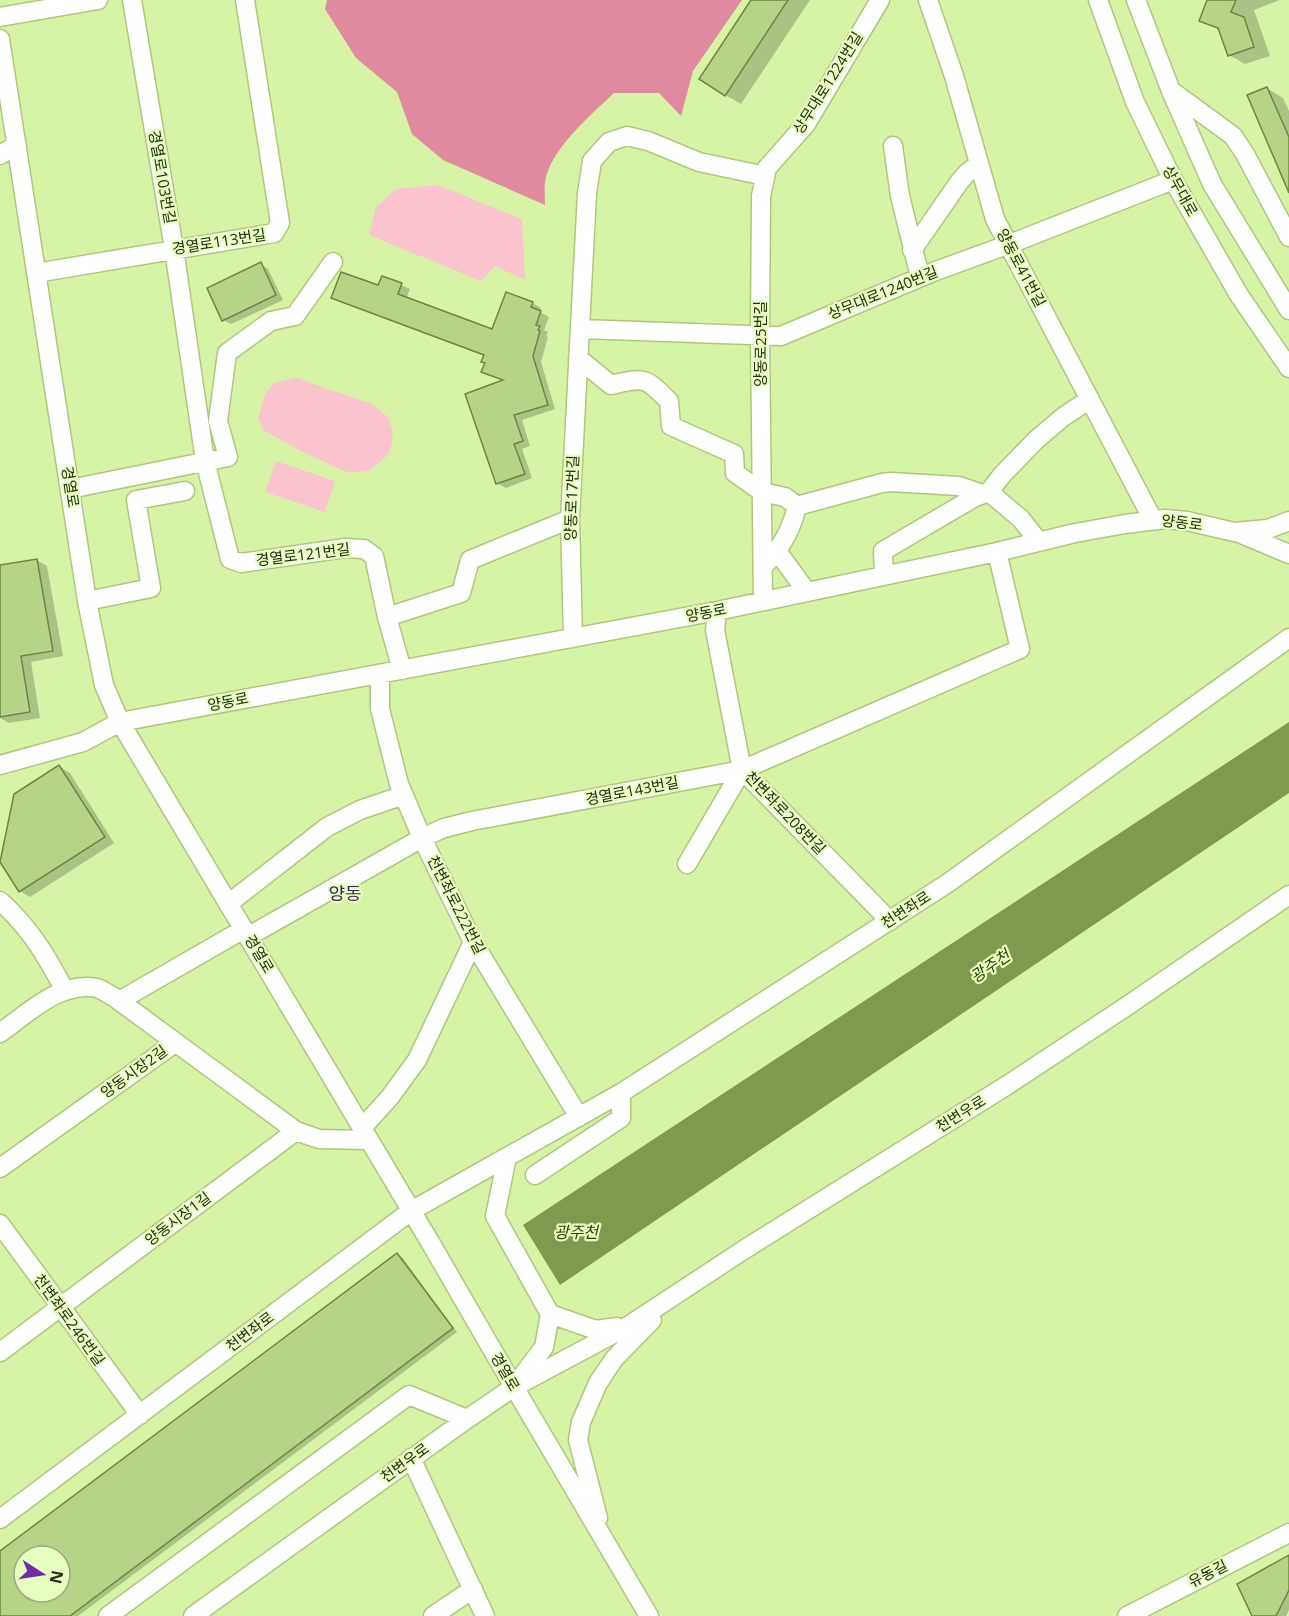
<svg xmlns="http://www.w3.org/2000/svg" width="1289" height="1616" viewBox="0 0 1289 1616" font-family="'Open Sans','Noto Sans KR',sans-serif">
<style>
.green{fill:#fbc4cf}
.forest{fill:#e08a9f}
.water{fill:#80994d}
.shadow{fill:#0003;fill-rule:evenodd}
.building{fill:#b7d385;stroke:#6e863d;stroke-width:1.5;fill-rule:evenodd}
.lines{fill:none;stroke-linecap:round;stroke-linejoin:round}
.minor-casing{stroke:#adc87d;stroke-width:21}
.minor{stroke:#fff;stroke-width:18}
.minor-bridge-casing{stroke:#adc87d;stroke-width:21;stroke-linecap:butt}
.minor-bridge{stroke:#fff;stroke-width:18}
.labels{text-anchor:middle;stroke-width:4.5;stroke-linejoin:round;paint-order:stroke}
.street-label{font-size:15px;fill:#242d0f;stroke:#e7fec1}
.water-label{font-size:16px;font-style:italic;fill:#304005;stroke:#e7fec1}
.quarter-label{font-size:18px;fill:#3d2059;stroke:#e7fec1}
</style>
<rect width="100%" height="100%" fill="#d7f3a6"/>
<path class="green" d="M438,185L522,219L525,280L495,266L481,281L369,235L376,207L396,189Z
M296,378L372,404L389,418L393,436L389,454L369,471L346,472L301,451L263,430L258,418L265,394L274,383Z
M276,461L335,481L325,512L265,492Z"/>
<path class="forest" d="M327,0H742L693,71L681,116L659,93H614C591,115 550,149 545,182C544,189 545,198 545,205L443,160L412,134L397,92L356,58L325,9Z"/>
<path class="water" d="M1289,722V793L560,1285L523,1225Z"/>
<path class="shadow" d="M753,0H810L741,104L725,95Z
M1209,0H1280L1254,10L1270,56L1245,64L1229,55L1221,31L1201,20Z
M1267,88L1283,98L1289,111V189Z
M261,264L268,269L283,300L231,324L223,320Z
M383,277L410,289L406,299L493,331L507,294L533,303L541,308L540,312L549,317L544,330L548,332L546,336L548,337L541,362L555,409L522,420L530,446L522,449L532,478L506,488L497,483L505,381L492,376L486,363L485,356L342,302L333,298L379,287Z
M37,560L47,566L63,656L31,662L40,718L9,723L0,718V566Z
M60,767L70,773L114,843L30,897L20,891Z
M397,1255L402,1257L457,1332L78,1616H0V1553ZM24,1556H60V1592H24Z
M1289,1556V1610L1286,1616H1254Z"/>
<path class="building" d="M751,0H788L725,96L699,79Z
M1207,0H1236L1231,12L1244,17L1254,47L1228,56L1218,28L1199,21Z
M1267,87L1289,137V193L1247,95Z
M261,262L276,295L222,321L207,288Z
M341,272L378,285L382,276L402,283L398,294L492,329L506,292L533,302L531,307L541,311L536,325L540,326L538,330L540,331L533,356L548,405L514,415L523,441L514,444L525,474L496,484L465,394L503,380L481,372L485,363L481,362L484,355L331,298Z
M37,559L53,651L21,656L30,712L0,717V565Z
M59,765L105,837L19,892L0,862L14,794Z
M397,1253L453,1328L70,1616H0V1551ZM24,1556H60V1592H24Z
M1289,1555V1590L1276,1616H1252L1237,1584Z"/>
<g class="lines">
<defs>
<path id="minor" d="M132,0L174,249L205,461L230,559L241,563L345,548L364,549L374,556L387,617L402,670
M928,0L954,76L995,219L1153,520
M1098,0L1135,102L1173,180L1239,295L1289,368
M1136,0L1171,91L1212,184L1289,310
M0,17L98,0
M0,39L87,601L104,685L120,722L430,1242
M1173,92L1233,136L1245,154L1289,237
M893,146L900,196L920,277
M0,155L17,145
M912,250L960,181L967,173L979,164
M36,273L274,233L280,223L245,0
M581,329L781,336L933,272L1007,245L1173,180
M578,358L611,385C646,377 644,377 669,401L671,426L734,454L735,473L762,492L785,497L797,506C791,532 781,547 763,567
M70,489L228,457L218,421L227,353L271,321L295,316L333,262
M989,492L1021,519L1039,542
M797,506L882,483L891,482L959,486L982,494
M1239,533L1289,554
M777,551L807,592
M884,576L883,551L975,497L989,492L1002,475L1036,440L1063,417L1090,399
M87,601L151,588L136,500L185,491
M763,601L760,336L761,196L767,168L806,124L880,0
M717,611L715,630L742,770L890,921
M387,617L461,593L470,560L570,519
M573,638L570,519L587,193L592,161L609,142L627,136L648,141L699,162L765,176
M380,674V709L399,784L422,838L473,942L579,1117
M0,765L83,742L120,722L717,611L997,552L1075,533L1125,524L1165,519L1187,521L1234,532L1268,529L1289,521
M687,864L742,770
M0,901C30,928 46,955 65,991
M228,904L327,827L360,810L404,795
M249,936L422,838L444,828L472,821L742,770L1020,649L997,552
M119,1001L244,929
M0,1033C28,1013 60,981 97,988C103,990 108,994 114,997L296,1131L319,1139L369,1140
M362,1128L390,1097L417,1060L473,942
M507,1157L495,1216L550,1314L544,1347L517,1383
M0,1168L175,1043
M535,1175L621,1118V1093
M0,1224L140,1415
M550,1314L596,1330L617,1327
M0,1352L296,1131
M500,1363L649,1616
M411,1458L485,1616
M598,1518L578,1440L581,1422L598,1383L614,1359L652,1320
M0,1519L411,1211L621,1093L948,883L1289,638
M108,1616L409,1395L467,1419
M193,1616L467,1419L514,1387L628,1326L745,1249L1009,1084L1127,1006L1289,895
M433,1616L473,1589
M1127,1616L1289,1533"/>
</defs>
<use href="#minor" class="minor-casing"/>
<use href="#minor" class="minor"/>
<defs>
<path id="minor-bridge" d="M430,1242L500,1363"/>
</defs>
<use href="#minor-bridge" class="minor-bridge-casing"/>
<use href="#minor-bridge" class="minor-bridge"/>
</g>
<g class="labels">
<g class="street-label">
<text transform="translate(828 83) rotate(-58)" y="5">상무대로1224번길</text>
<text transform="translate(162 177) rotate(80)" y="5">경열로103번길</text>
<text transform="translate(1180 191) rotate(61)" y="5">상무대로</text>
<text transform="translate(219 242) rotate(-9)" y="5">경열로113번길</text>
<text transform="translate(1021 268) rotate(62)" y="5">양동로41번길</text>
<text transform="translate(883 293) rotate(-22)" y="5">상무대로1240번길</text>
<text transform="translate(761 344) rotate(-90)" y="5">양동로25번길</text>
<text transform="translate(70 487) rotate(81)" y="5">경열로</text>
<text transform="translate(572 498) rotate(-88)" y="5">양동로17번길</text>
<text transform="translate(1182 523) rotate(7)" y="5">양동로</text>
<text transform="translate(303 555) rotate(-7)" y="5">경열로121번길</text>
<text transform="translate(706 613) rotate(-11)" y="5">양동로</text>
<text transform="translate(228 702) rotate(-11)" y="5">양동로</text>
<text transform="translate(632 791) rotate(-11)" y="5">경열로143번길</text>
<text transform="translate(785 813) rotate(46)" y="5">천변좌로208번길</text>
<text transform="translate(456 905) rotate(63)" y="5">천변좌로222번길</text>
<text transform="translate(906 910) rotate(-33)" y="5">천변좌로</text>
<text transform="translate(259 954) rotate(59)" y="5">경열로</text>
<text transform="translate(134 1072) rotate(-36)" y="5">양동시장2길</text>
<text transform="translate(961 1114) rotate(-32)" y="5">천변우로</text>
<text transform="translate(178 1219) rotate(-37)" y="5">양동시장1길</text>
<text transform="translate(69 1320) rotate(54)" y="5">천변좌로246번길</text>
<text transform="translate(250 1332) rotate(-37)" y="5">천변좌로</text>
<text transform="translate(505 1372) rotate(60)" y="5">경열로</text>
<text transform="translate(405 1463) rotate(-36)" y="5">천변우로</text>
<text transform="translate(1208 1574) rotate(-27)" y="5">유동길</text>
</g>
<g class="water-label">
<text transform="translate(990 966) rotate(-35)" y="6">광주천</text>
<text x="576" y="1238">광주천</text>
</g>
<g class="quarter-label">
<text x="345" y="900">양동</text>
</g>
</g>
<g transform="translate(42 1574) rotate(102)"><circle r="28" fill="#e7fec1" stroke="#99aa7a" stroke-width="1.5"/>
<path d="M0-4.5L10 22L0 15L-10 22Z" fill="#6e2fa5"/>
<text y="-9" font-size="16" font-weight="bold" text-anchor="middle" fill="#242d0f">N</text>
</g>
</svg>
